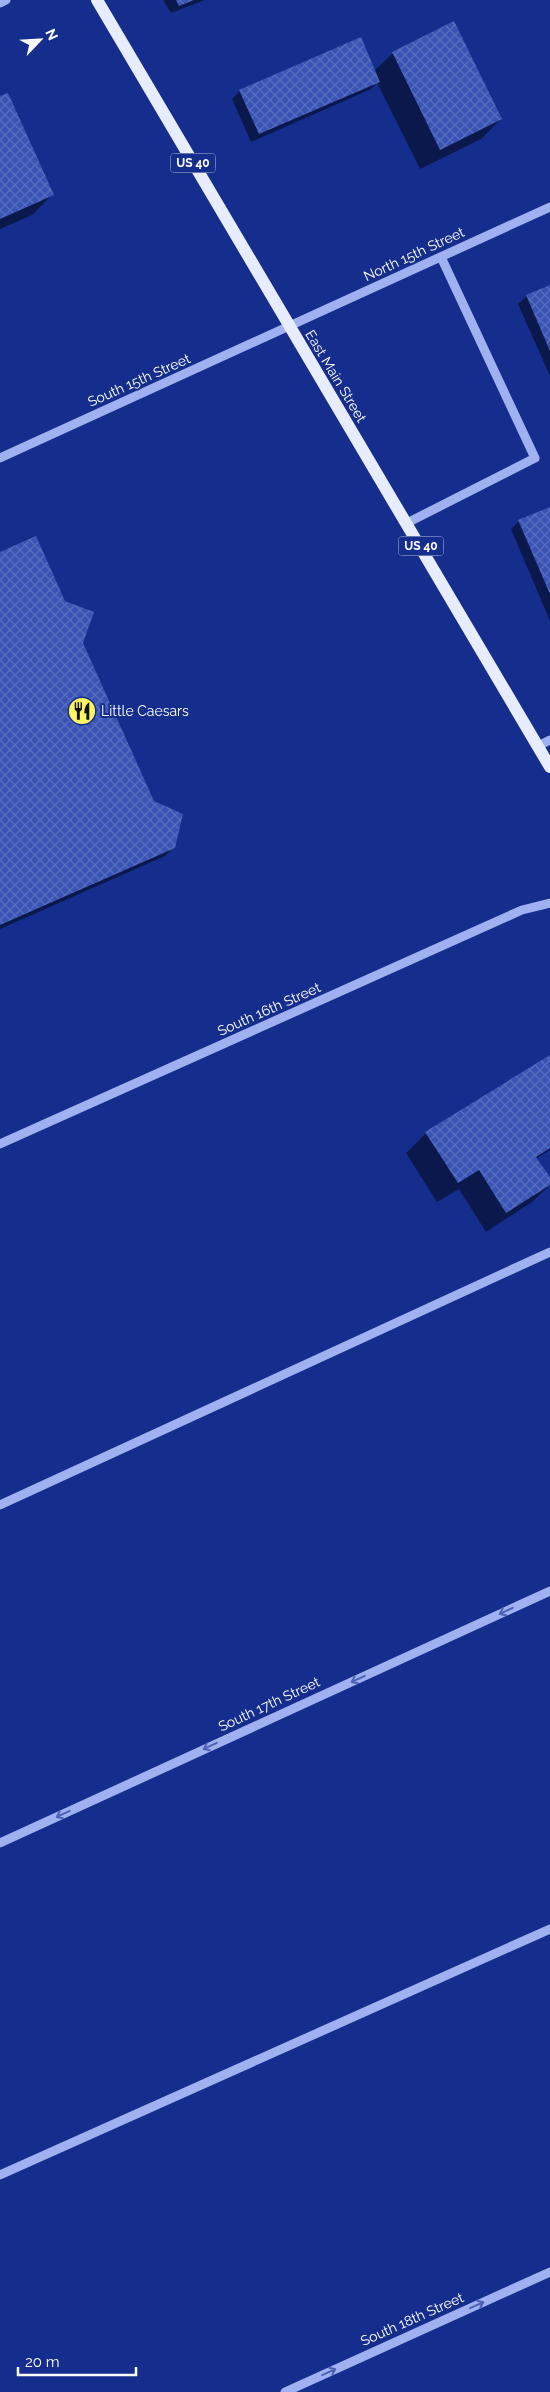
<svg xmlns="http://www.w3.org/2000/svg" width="550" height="2392" viewBox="0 0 550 2392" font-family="Raleway,sans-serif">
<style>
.shadow{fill:#0007}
.building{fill:url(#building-cross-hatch)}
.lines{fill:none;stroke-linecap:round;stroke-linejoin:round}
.minor{stroke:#9fb1f0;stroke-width:9}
.major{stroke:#e8ecff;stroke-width:12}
.oneway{stroke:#4c62b5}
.labels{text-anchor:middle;stroke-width:4;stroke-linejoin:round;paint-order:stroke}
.shield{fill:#152e8d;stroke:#b9c0dd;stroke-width:1}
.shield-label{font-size:12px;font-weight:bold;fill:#fff}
.street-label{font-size:14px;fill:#fff;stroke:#152e8d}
.poi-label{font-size:14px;fill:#fff;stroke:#152e8d;text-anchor:start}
</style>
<defs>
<pattern id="building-cross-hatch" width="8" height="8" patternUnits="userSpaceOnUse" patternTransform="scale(1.25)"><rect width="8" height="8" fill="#3954b4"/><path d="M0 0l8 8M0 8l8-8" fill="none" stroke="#576ebf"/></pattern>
</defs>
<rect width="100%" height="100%" fill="#152e8d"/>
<path class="shadow" d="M163,0H205L171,13Z
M453,23L501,119L481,139L420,169L377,83L371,89L251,142L232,99L240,91L374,71L393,53Z
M0,97L52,195L32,215L0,229Z
M550,286V376L518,304L527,296Z
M550,508V621L511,529L519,521Z
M0,554L174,847L165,856L0,929Z
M550,1056V1150L537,1158L550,1179V1185L532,1202L486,1232L459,1189L437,1202L406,1153L426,1133Z"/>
<path class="building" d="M176,0H194L179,6Z
M454,21L502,119L440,150L392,52Z
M361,37L380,82L259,134L239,90Z
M8,93L54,195L0,219V96Z
M550,285V351L526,295Z
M550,507V594L518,520Z
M36,536L65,601L94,612L83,643L154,801L183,814L175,848L0,925V552Z
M550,1055V1148L536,1157L550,1177V1185L506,1213L479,1170L458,1183L425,1132Z"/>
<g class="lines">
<path class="minor" d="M0,3L6,0
M0,458L550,207
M407,523L535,458L441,257
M538,746L550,740
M0,1144L522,910L550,903
M0,1505L550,1252
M0,1843L550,1591
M0,2175L550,1929
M285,2392L550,2272"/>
<path class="major" d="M97,0L550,767"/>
</g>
<defs><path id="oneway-shaft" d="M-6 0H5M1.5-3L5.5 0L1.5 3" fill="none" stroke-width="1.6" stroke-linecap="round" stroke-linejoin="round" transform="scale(1.25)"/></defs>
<g class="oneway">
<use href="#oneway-shaft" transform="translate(506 1611) rotate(155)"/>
<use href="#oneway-shaft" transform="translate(358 1679) rotate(155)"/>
<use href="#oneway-shaft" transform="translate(210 1746) rotate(155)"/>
<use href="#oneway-shaft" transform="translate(63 1814) rotate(155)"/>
<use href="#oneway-shaft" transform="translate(477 2305) rotate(-24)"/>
<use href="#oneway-shaft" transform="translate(329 2372) rotate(-24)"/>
</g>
<defs>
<symbol id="restaurant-disc" viewBox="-11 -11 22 22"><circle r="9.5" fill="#fff55e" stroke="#152e8d"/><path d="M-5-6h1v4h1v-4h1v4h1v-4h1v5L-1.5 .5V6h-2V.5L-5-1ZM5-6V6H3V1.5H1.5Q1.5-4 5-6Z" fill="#111"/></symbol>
</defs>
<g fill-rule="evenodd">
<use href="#restaurant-disc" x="66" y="695" width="32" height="32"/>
</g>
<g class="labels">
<g class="shield">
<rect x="170.5" y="153.5" width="45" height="19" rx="4"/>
<rect x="398.5" y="536.5" width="45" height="19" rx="4"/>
</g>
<g class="shield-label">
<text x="193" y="167">US 40</text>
<text x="421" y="550">US 40</text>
</g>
<g class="street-label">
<text transform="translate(414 254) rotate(-25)" y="5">North 15th Street</text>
<text transform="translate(336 376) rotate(59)" y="5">East Main Street</text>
<text transform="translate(139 380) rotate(-24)" y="5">South 15th Street</text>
<text transform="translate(269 1009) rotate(-24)" y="5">South 16th Street</text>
<text transform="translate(269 1704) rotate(-25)" y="5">South 17th Street</text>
<text transform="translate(412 2319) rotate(-24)" y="5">South 18th Street</text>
</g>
<g class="poi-label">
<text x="101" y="716">Little Caesars</text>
</g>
</g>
<g transform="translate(40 40) rotate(65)" stroke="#152e8d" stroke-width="4" paint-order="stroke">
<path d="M0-4L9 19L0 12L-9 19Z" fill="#ffffff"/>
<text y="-8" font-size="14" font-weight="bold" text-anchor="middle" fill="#ffffff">N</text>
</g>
<path d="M18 2367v8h118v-8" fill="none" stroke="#ffffff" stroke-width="2.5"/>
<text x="25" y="2367" font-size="15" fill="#ffffff" stroke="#152e8d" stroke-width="4" paint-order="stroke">20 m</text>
</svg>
